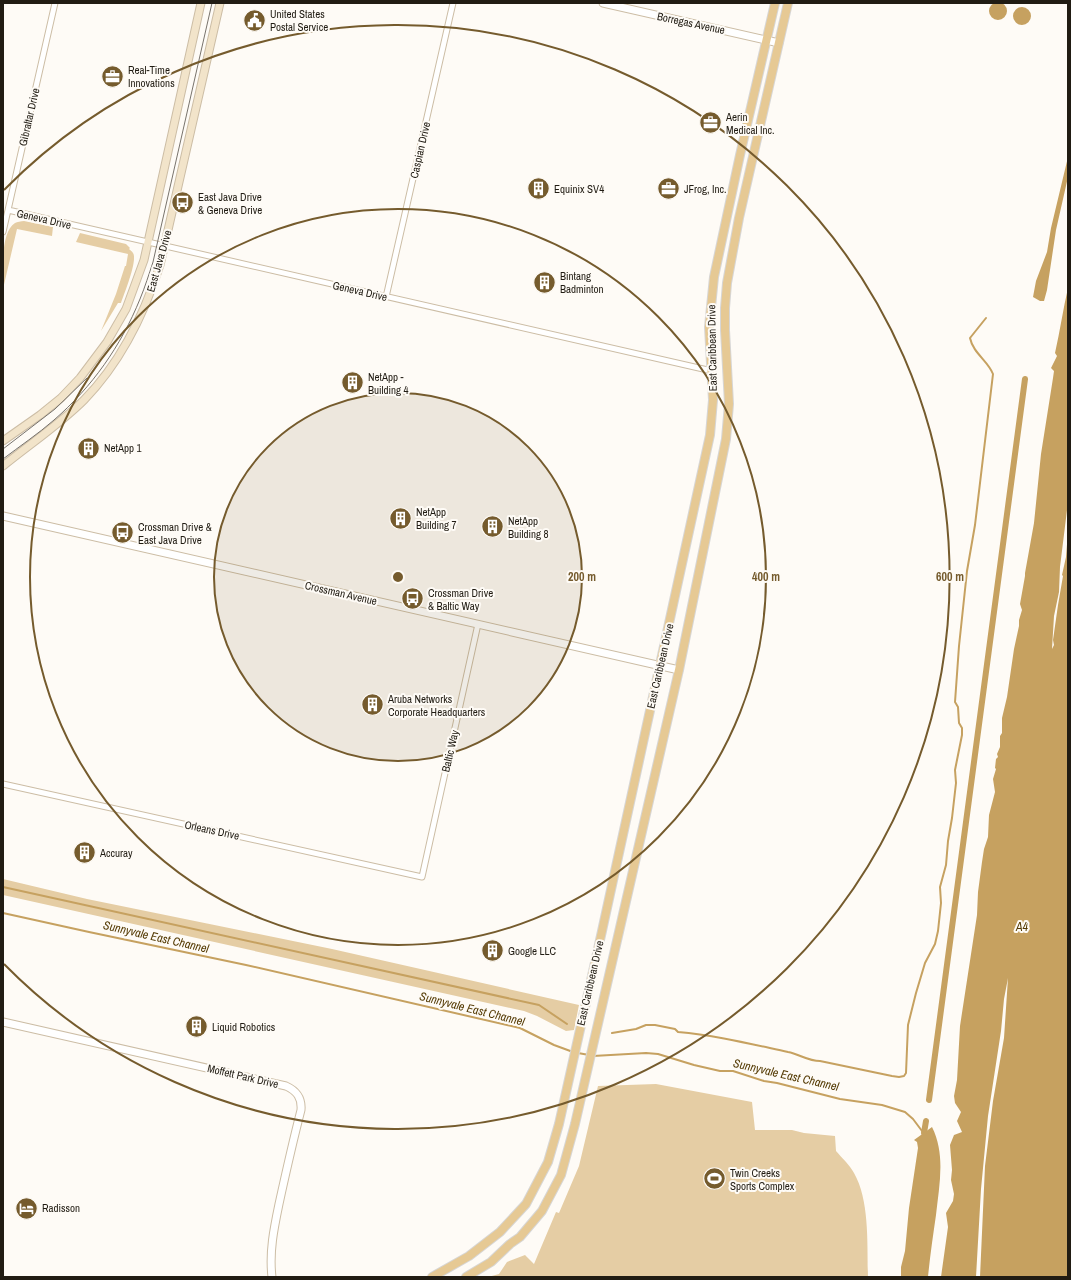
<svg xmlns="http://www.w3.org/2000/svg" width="1071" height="1280" viewBox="0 0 1071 1280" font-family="'Archivo Narrow',sans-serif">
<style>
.green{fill:#e5cda4}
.water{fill:#c6a160}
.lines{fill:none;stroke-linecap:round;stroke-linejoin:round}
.stream{stroke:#c6a160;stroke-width:2}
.canal{stroke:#c6a160;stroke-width:6}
.minor-casing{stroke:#ccbda5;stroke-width:7}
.tertiary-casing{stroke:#ccbda5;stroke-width:9}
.secondary-casing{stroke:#ccbda5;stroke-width:9}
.primary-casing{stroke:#d7d6d5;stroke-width:10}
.minor{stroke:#fff;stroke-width:5}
.tertiary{stroke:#fff;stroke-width:7}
.secondary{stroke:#f2e4ca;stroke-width:7}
.primary{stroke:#e6c994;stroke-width:8}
.tram{stroke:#78736c;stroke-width:1}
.ring{fill:none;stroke:#755b2d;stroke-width:2}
.labels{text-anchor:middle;stroke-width:4;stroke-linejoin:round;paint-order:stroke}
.poi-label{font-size:11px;fill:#211c13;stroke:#fefbf6;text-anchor:start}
.street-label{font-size:11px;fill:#211c13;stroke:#fefbf6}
.water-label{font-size:12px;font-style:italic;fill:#543a03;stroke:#fefbf6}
.centre{fill:#755b2d;stroke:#fefbf6;stroke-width:2}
.ring-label{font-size:12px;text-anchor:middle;font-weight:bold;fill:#755b2d;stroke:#fefbf6;stroke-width:4;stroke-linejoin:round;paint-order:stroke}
</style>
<rect width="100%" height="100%" fill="#fefbf6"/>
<path class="green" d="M24,221L53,227L52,236L17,229L3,289C3,273 0,232 15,223C17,222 21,221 24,221Z
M80,233L126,244L130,248L129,249C130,250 132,251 133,253C138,260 124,294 121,303H118L101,331L116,294L125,266H126L128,254L76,242Z
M3,879L87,899L332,949L579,1005L574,1030L566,1031L537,1016L524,1011L3,895Z
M656,1084L752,1102L755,1130H792L804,1133L835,1136L836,1151C842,1158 849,1164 854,1173C870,1201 867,1245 868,1277H488L499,1274L507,1262L525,1255L534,1264L556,1212L559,1213L579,1166L598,1086Z"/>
<path class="water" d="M989 11a9 9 0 1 1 18 0a9 9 0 1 1-18 0Z
M1013 16a9 9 0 1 1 18 0a9 9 0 1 1-18 0Z
M1068,157V177L1056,230L1047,290L1044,301H1040L1033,297L1036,281L1047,252L1051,228Z
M1068,288V502L1060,567L1059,592L1054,616L1052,649L1054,645L1053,640L1058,605L1063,576L1062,575L1066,557L1068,531V1277H980L985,1166L993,1101L1004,1038L1008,978L1004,999L1001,1031L988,1116L981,1189L976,1277H941L948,1227L946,1213L953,1201L954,1194L951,1180L952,1170L950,1145L954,1135L962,1132L957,1121L961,1112L955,1103L954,1096L957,1080L960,1026L977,915L978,892L982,862L984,849L988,837L989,815L995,792L993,779L996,769L995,768L996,759L998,757L997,754L1000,747V736L1002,733V718L1007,697L1014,649L1019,626V620L1022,610L1020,604L1025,576V573L1034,523L1041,454L1053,378L1054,371L1051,368L1057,356L1055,353C1060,331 1063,309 1068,288Z
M932,1127C946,1155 939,1186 936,1215C933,1236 930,1256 928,1277H901V1267L905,1251L909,1208L918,1148L917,1142L914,1140Z"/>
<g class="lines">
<path class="stream" d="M3,887L539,1005L567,1024
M3,913L89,932L246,965L520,1028L554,1045L573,1052
M612,1033L636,1029L646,1025H655L675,1029L678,1032C715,1035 751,1044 788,1052C799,1054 808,1061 820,1061L892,1076L899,1077L904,1076L906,1073L908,1025L916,993L925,963L935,944L938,931L941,903L940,887L946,865L948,841L952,818L956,783L955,770L962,735V728L959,723L958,707L955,702L959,646L967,571L975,525L993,374C988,361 973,353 970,338L986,318
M578,1053L589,1055
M593,1056L646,1053L658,1054L694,1065L720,1071H733L764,1081L777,1083L840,1099L882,1105L905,1112L913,1119L925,1135"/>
<path class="canal" d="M929,1100L1025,379
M924,1133L926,1121"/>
<defs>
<path id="minor" d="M8,210L712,371
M3,232L55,3
M386,297L453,3
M3,784L422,877L478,624"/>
<path id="tertiary" d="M603,3L779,43
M3,516L679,670
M3,1022L286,1086C297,1091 302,1098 301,1110C293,1141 286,1172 279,1204C274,1228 269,1252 272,1277"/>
<path id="secondary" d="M3,441L40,415L61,398L80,378L107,342L126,309L144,260L201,3
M3,466C30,444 60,424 84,400C121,362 144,315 160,265L220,3"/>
<path id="primary" d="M432,1277L469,1256L500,1232L526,1204L548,1162L559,1124L602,931L710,435L713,400L709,327L714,277L740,155L775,3
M466,1277L491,1262L510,1244L520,1237L542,1211L561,1175L575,1124L679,670L726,439L729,404L725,330V308L727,283L739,218L788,3"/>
</defs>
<use href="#minor" class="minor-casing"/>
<use href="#tertiary" class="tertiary-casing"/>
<use href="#secondary" class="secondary-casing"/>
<use href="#primary" class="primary-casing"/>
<use href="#minor" class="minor"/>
<use href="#tertiary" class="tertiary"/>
<use href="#secondary" class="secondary"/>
<use href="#primary" class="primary"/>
<path class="tram" d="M3,449L55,409L87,378
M3,459C20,446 38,434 54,420C92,387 121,346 140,299C145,287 149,274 153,262L212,3"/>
</g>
<circle cx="398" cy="577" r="184" fill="#755b2d" fill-opacity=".12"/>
<g class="ring">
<circle cx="398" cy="577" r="184"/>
<circle cx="398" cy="577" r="368"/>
<path d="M4 190A552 552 0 1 1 4 964"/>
</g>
<defs>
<symbol id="civic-disc" viewBox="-11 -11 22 22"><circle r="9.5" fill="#755b2d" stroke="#fefbf6"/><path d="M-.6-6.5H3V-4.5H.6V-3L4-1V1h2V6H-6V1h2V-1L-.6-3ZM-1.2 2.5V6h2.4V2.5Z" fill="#fff"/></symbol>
<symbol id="office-disc" viewBox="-11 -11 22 22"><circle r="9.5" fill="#755b2d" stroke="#fefbf6"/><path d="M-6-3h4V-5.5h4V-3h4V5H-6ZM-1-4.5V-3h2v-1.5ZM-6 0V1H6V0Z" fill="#fff"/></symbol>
<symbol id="building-disc" viewBox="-11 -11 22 22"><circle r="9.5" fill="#755b2d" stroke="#fefbf6"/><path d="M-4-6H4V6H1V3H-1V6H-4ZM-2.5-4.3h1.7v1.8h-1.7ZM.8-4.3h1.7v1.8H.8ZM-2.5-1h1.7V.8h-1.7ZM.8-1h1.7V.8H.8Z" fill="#fff"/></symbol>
<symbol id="bus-disc" viewBox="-11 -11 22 22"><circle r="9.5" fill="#755b2d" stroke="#fefbf6"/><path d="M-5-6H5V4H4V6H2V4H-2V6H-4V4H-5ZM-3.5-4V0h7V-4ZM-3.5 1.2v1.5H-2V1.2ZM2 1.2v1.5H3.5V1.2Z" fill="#fff"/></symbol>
<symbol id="stadium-disc" viewBox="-11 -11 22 22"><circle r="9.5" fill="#755b2d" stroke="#fefbf6"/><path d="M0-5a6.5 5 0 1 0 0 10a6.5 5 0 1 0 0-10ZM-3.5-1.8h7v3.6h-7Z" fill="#fff"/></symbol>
<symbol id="hotel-disc" viewBox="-11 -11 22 22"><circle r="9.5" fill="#755b2d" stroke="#fefbf6"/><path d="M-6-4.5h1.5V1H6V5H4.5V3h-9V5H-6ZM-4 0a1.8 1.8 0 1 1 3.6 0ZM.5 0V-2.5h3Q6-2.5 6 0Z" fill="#fff"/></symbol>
</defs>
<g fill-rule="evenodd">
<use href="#civic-disc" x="242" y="8" width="25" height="25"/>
<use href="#office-disc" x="100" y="64" width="25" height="25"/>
<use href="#office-disc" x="698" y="110" width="25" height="25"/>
<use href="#building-disc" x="526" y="176" width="25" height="25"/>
<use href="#office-disc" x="656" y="176" width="25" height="25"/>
<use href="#bus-disc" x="170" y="190" width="25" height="25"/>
<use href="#building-disc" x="532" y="270" width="25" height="25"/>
<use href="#building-disc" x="340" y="370" width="25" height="25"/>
<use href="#building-disc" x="76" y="436" width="25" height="25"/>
<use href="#building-disc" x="388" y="506" width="25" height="25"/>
<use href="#building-disc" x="480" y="514" width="25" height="25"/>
<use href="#bus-disc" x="110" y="520" width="25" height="25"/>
<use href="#bus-disc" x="400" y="586" width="25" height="25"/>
<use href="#building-disc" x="360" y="692" width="25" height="25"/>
<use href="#building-disc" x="72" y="840" width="25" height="25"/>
<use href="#building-disc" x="480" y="938" width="25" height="25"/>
<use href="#building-disc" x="184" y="1014" width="25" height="25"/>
<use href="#stadium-disc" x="702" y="1166" width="25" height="25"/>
<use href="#hotel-disc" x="14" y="1196" width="25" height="25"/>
</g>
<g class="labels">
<g class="poi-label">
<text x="270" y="18">United States<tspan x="270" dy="13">Postal Service</tspan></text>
<text x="128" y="74">Real-Time<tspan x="128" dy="13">Innovations</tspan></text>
<text x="726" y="121">Aerin<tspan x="726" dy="13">Medical Inc.</tspan></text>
<text x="554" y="193">Equinix SV4</text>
<text x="684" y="193">JFrog, Inc.</text>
<text x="198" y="201">East Java Drive<tspan x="198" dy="13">&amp; Geneva Drive</tspan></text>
<text x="560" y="280">Bintang<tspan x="560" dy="13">Badminton</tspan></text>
<text x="368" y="381">NetApp -<tspan x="368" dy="13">Building 4</tspan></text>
<text x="104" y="452">NetApp 1</text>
<text x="416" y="516">NetApp<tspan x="416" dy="13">Building 7</tspan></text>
<text x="508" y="525">NetApp<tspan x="508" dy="13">Building 8</tspan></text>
<text x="138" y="531">Crossman Drive &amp;<tspan x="138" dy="13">East Java Drive</tspan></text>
<text x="428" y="597">Crossman Drive<tspan x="428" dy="13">&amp; Baltic Way</tspan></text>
<text x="388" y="703">Aruba Networks<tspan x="388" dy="13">Corporate Headquarters</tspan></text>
<text x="100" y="857">Accuray</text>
<text x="508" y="955">Google LLC</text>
<text x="212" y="1031">Liquid Robotics</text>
<text x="730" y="1177">Twin Creeks<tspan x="730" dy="13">Sports Complex</tspan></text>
<text x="42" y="1212">Radisson</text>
</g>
<g class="street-label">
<text transform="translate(691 23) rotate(12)" y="4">Borregas Avenue</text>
<text transform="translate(29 117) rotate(-77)" y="4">Gibraltar Drive</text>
<text transform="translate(420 150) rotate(-77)" y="4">Caspian Drive</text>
<text transform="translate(44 219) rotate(13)" y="4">Geneva Drive</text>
<text transform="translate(159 261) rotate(-74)" y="4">East Java Drive</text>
<text transform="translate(360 291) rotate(13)" y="4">Geneva Drive</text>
<text transform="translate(712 348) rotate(-91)" y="4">East Caribbean Drive</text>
<text transform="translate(341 593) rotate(13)" y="4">Crossman Avenue</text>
<text transform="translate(660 666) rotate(-77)" y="4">East Caribbean Drive</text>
<text transform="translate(450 751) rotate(-77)" y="4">Baltic Way</text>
<text transform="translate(212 830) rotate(12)" y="4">Orleans Drive</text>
<text transform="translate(590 983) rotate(-77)" y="4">East Caribbean Drive</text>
<text transform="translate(243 1076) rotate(13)" y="4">Moffett Park Drive</text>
</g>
<g class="water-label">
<text x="1022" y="931">A4</text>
<text transform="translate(156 937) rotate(13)" y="4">Sunnyvale East Channel</text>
<text transform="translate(472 1009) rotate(14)" y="4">Sunnyvale East Channel</text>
<text transform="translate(786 1075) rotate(13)" y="4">Sunnyvale East Channel</text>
</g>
</g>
<circle cx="398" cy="577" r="6" class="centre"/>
<g class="ring-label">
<text x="582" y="581">200 m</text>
<text x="766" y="581">400 m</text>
<text x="950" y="581">600 m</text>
</g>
<rect width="1071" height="1280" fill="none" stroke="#211c13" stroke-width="8"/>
</svg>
